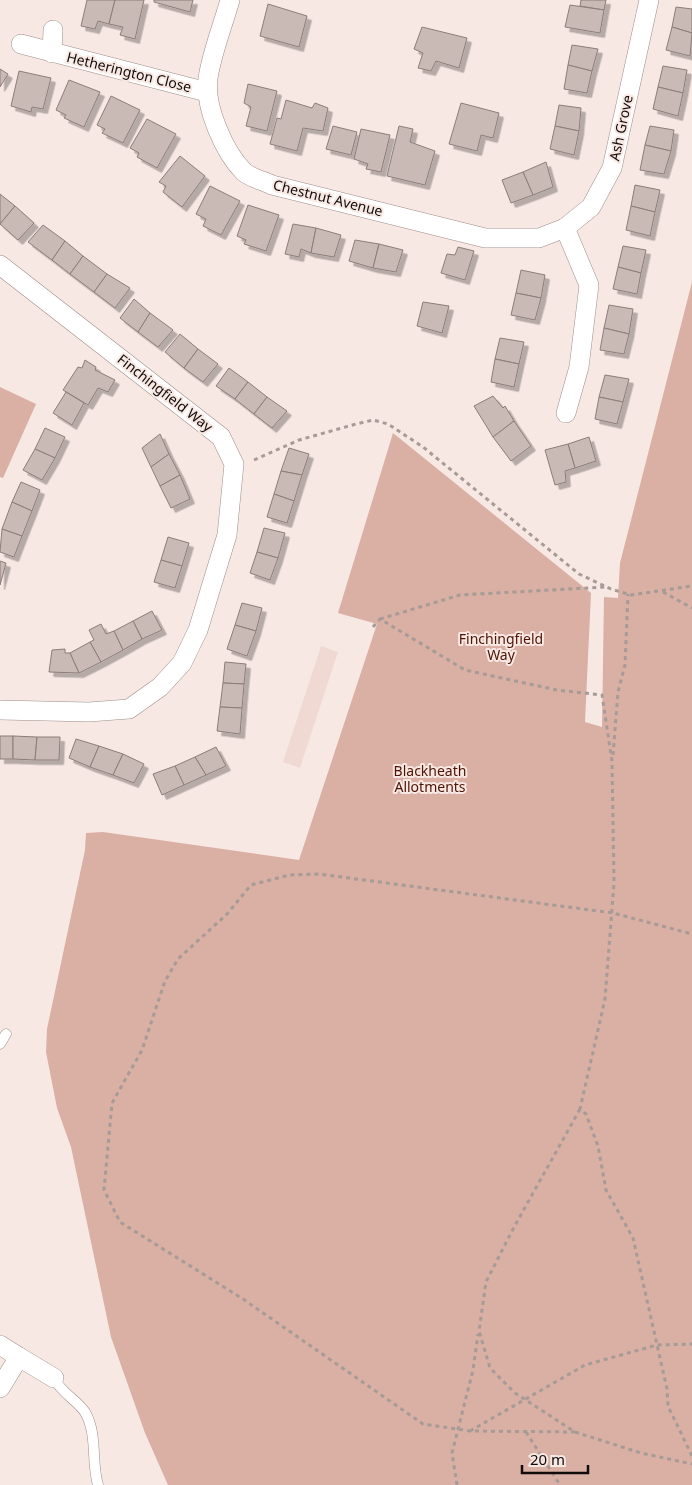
<svg xmlns="http://www.w3.org/2000/svg" width="692" height="1485" font-family="'Noto Sans',sans-serif">
  <defs>
    <filter id="shadow"><feDropShadow dx="4.5" dy="4.5" stdDeviation="0" flood-color="#0004"/></filter>
  </defs>
  <rect width="100%" height="100%" fill="#f8e8e3"/>
  <polygon fill="#f1d9d3" points="321,646 338,652 300,768 283,762"/>
  <g fill="#daafa4">
    <polygon points="692,282 692,1485 168,1485 145,1433 111,1337 71,1147 57,1108 46,1052 47,1029 85,850 86,833 103,832 299,860 377,624 338,613 393,433 591,593 585,722 602,727 604,597 618,598 620,563"/>
    <polygon points="0,387 36,404 3,478 0,477"/>
  </g>
  <g fill="#c9bab5" stroke="#8c7d79" filter="url(#shadow)">
    <polygon points="87,0 115,0 109,24 98,21 95,29 81,26"/>
    <polygon points="115,0 144,0 135,39 120,35 123,27 109,24"/>
    <polygon points="154,0 193,0 190,12 154,2"/>
    <polygon points="581,0 606,0 604,10 580,6"/>
    <polygon points="268,4 307,16 299,47 260,36"/>
    <polygon points="570,5 604,10 600,33 565,27"/>
    <polygon points="676,7 692,9 692,33 672,27"/>
    <polygon points="422,27 467,38 459,68 436,61 431,71 418,68 423,53 414,49"/>
    <polygon points="672,27 692,33 690,56 666,50"/>
    <polygon points="572,45 598,49 592,71 568,65"/>
    <polygon points="568,65 592,71 587,93 564,89"/>
    <polygon points="663,66 687,70 683,93 658,87"/>
    <polygon points="0,69 8,74 0,87"/>
    <polygon points="19,71 51,78 43,109 32,107 31,112 11,106"/>
    <polygon points="69,80 100,92 84,127 64,118 66,115 56,110"/>
    <polygon points="248,84 277,91 267,131 246,126 251,107 244,103"/>
    <polygon points="658,87 683,93 678,116 653,109"/>
    <polygon points="111,96 140,110 123,143 102,133 105,129 97,125"/>
    <polygon points="286,100 312,108 315,103 328,108 323,131 303,128 297,151 270,144 277,118 281,119"/>
    <polygon points="461,103 499,113 493,138 481,135 477,151 449,144"/>
    <polygon points="559,105 581,108 579,131 555,126"/>
    <polygon points="147,119 176,134 157,168 137,157 139,153 130,148"/>
    <polygon points="333,126 357,132 351,155 326,149"/>
    <polygon points="399,126 413,129 410,142 435,151 425,185 387,176"/>
    <polygon points="555,126 579,131 574,155 550,149"/>
    <polygon points="650,126 674,130 671,151 645,145"/>
    <polygon points="361,129 390,135 381,172 366,169 368,164 354,159"/>
    <polygon points="645,145 671,151 664,174 640,170"/>
    <polygon points="180,156 205,176 182,207 163,192 166,186 159,182"/>
    <polygon points="546,162 553,187 533,195 523,172"/>
    <polygon points="523,172 533,195 511,203 502,180"/>
    <polygon points="635,185 660,190 655,212 631,206"/>
    <polygon points="210,186 240,201 221,235 203,226 206,219 196,214"/>
    <polygon points="0,194 15,206 0,224"/>
    <polygon points="248,205 279,215 266,251 244,244 246,240 237,236"/>
    <polygon points="15,206 34,223 18,240 0,224"/>
    <polygon points="631,206 655,212 650,236 626,230"/>
    <polygon points="293,224 316,228 311,253 301,249 299,257 285,254"/>
    <polygon points="43,225 65,241 52,260 28,242"/>
    <polygon points="316,228 341,235 334,257 311,253"/>
    <polygon points="355,240 379,244 373,268 349,261"/>
    <polygon points="65,241 83,256 70,274 52,260"/>
    <polygon points="379,244 403,250 396,272 373,268"/>
    <polygon points="623,246 646,250 641,273 618,267"/>
    <polygon points="458,247 474,251 465,280 441,273 447,254 455,255"/>
    <polygon points="83,256 107,274 94,292 70,274"/>
    <polygon points="618,267 641,273 637,294 613,289"/>
    <polygon points="521,270 545,275 541,298 516,293"/>
    <polygon points="107,274 130,288 115,308 94,292"/>
    <polygon points="516,293 541,298 535,320 511,315"/>
    <polygon points="134,299 150,313 138,332 120,318"/>
    <polygon points="423,302 449,306 442,333 417,326"/>
    <polygon points="609,305 633,309 629,334 604,328"/>
    <polygon points="150,313 173,330 158,347 138,332"/>
    <polygon points="604,328 629,334 624,354 600,350"/>
    <polygon points="180,334 198,349 184,368 165,352"/>
    <polygon points="500,338 524,342 519,364 495,359"/>
    <polygon points="198,349 218,364 203,382 184,368"/>
    <polygon points="495,359 519,364 514,387 491,382"/>
    <polygon points="85,360 96,367 95,370 115,380 108,392 98,388 88,405 63,390 78,367 82,368"/>
    <polygon points="229,368 248,382 235,399 216,386"/>
    <polygon points="605,375 629,379 623,402 599,397"/>
    <polygon points="248,382 267,397 254,414 235,399"/>
    <polygon points="66,392 84,403 72,425 53,413"/>
    <polygon points="493,396 503,408 505,406 514,421 493,437 474,406"/>
    <polygon points="267,397 287,411 272,428 254,414"/>
    <polygon points="599,397 623,402 617,424 595,419"/>
    <polygon points="514,421 531,446 511,461 493,437"/>
    <polygon points="45,428 65,437 55,458 35,449"/>
    <polygon points="160,434 169,454 151,467 142,448"/>
    <polygon points="589,437 596,461 575,468 568,444"/>
    <polygon points="568,444 575,468 565,471 566,482 555,485 545,450"/>
    <polygon points="289,448 309,454 302,475 281,471"/>
    <polygon points="35,449 55,458 42,480 23,470"/>
    <polygon points="169,454 180,475 160,486 151,467"/>
    <polygon points="281,471 302,475 294,501 274,494"/>
    <polygon points="180,475 190,499 171,508 160,486"/>
    <polygon points="21,482 40,490 32,511 12,502"/>
    <polygon points="274,494 294,501 287,523 267,517"/>
    <polygon points="12,502 32,511 22,536 2,529"/>
    <polygon points="264,528 285,533 278,558 257,552"/>
    <polygon points="2,529 22,536 14,557 0,552"/>
    <polygon points="168,537 189,543 182,566 161,560"/>
    <polygon points="257,552 278,558 270,580 250,573"/>
    <polygon points="161,560 182,566 175,588 154,582"/>
    <polygon points="0,561 6,563 0,585"/>
    <polygon points="242,603 262,608 256,631 235,625"/>
    <polygon points="152,611 162,630 142,639 133,621"/>
    <polygon points="133,621 142,639 123,650 114,631"/>
    <polygon points="101,624 106,634 114,631 123,650 101,662 90,642 94,640 89,630"/>
    <polygon points="235,625 256,631 247,656 227,649"/>
    <polygon points="90,642 101,662 79,673 70,653"/>
    <polygon points="65,649 65,653 70,653 79,673 49,672 52,650"/>
    <polygon points="225,662 246,664 244,684 223,683"/>
    <polygon points="223,683 244,684 242,708 220,707"/>
    <polygon points="220,707 242,708 240,734 217,731"/>
    <rect x="0" y="736" width="13" height="23"/>
    <polygon points="13,736 37,737 35,760 13,759"/>
    <polygon points="37,737 60,737 59,760 35,760"/>
    <polygon points="76,739 99,746 90,767 69,758"/>
    <polygon points="99,746 123,754 113,775 90,767"/>
    <polygon points="216,747 226,766 206,775 195,757"/>
    <polygon points="123,754 144,764 134,783 113,775"/>
    <polygon points="195,757 206,775 184,785 175,766"/>
    <polygon points="175,766 184,785 162,795 153,774"/>
  </g>
  <g fill="none" stroke-linecap="round" stroke-linejoin="round">
    <defs>
      <g id="lane">
        <polyline points="0,1044 6,1034"/>
        <path d="M54,1378C61,1393 76,1399 85,1412C98,1435 91,1462 98,1485"/>
      </g>
      <g id="street">
        <path d="M230,0C223,25 212,52 208,78C204,106 224,152 244,172C251,178 264,181 272,185L485,238H539L565,228"/>
        <polyline points="21,44 207,92"/>
        <polyline points="52,53 53,30"/>
        <polyline points="0,265 221,437 234,464 227,535 198,630 182,663 160,687 129,709 89,712 0,710"/>
        <polyline points="566,413 579,367 589,285 565,228 591,207 612,168 649,0"/>
        <polyline points="0,1345 19,1357 0,1388"/>
        <polyline points="19,1357 54,1378"/>
      </g>
    </defs>
    <use href="#lane" stroke="#9d8e8a" stroke-width="11"/>
    <use href="#street" stroke="#9d8e8a" stroke-width="20"/>
    <g stroke="#a79b97" stroke-width="3" stroke-dasharray="4 4" stroke-linecap="butt">
      <polyline points="254,460 299,440 356,424 373,420 388,424 423,447 579,574 611,589 631,595 692,586"/>
      <polyline points="663,592 692,608"/>
      <polyline points="380,619 460,595 605,587"/>
      <polyline points="373,627 380,619 465,670 557,690 602,695 612,761 614,883 605,999 580,1109 586,1114 598,1146 606,1190 633,1238 667,1389 668,1406 692,1456"/>
      <polyline points="613,755 618,692 625,665 628,594"/>
      <polyline points="580,1109 513,1229 486,1282 479,1331 490,1368 515,1393 575,1432 641,1453 692,1464"/>
      <polyline points="470,1431 585,1365 657,1345 692,1344"/>
      <polyline points="526,1432 560,1485"/>
      <polyline points="575,1432 470,1431 423,1424 243,1299 120,1222 104,1190 112,1103 142,1050 165,981 178,959 227,914 251,885 289,875 319,874 613,913 692,934"/>
      <polyline points="457,1485 452,1453 473,1370 478,1334"/>
    </g>
    <use href="#lane" stroke="#fff" stroke-width="10"/>
    <use href="#street" stroke="#fff" stroke-width="19"/>
  </g>
  <g text-anchor="middle" stroke-width="4" stroke-linejoin="round" paint-order="stroke">
    <g font-size="14" fill="#110c0a" stroke="#f8e8e3">
      <text transform="translate(129 72) rotate(14)" y="5">Hetherington Close</text>
      <text transform="translate(621 128) rotate(-78)" y="5">Ash Grove</text>
      <text transform="translate(328 198) rotate(14)" y="5">Chestnut Avenue</text>
      <text transform="translate(165 393) rotate(38)" y="5">Finchingfield Way</text>
    </g>
    <g font-size="14" fill="#4d1305" stroke="#f8e8e3">
      <text x="501" y="644">Finchingfield<tspan x="501" dy="16">Way</tspan></text>
      <text x="430" y="776">Blackheath<tspan x="430" dy="16">Allotments</tspan></text>
    </g>
  </g>
  <path d="M522 1465v8h66v-8" fill="none" stroke="#110c0a" stroke-width="2.5"/>
  <text x="530" y="1465" font-size="15" fill="#110c0a" stroke="#f8e8e3" stroke-width="4" paint-order="stroke">20 m</text>
</svg>
